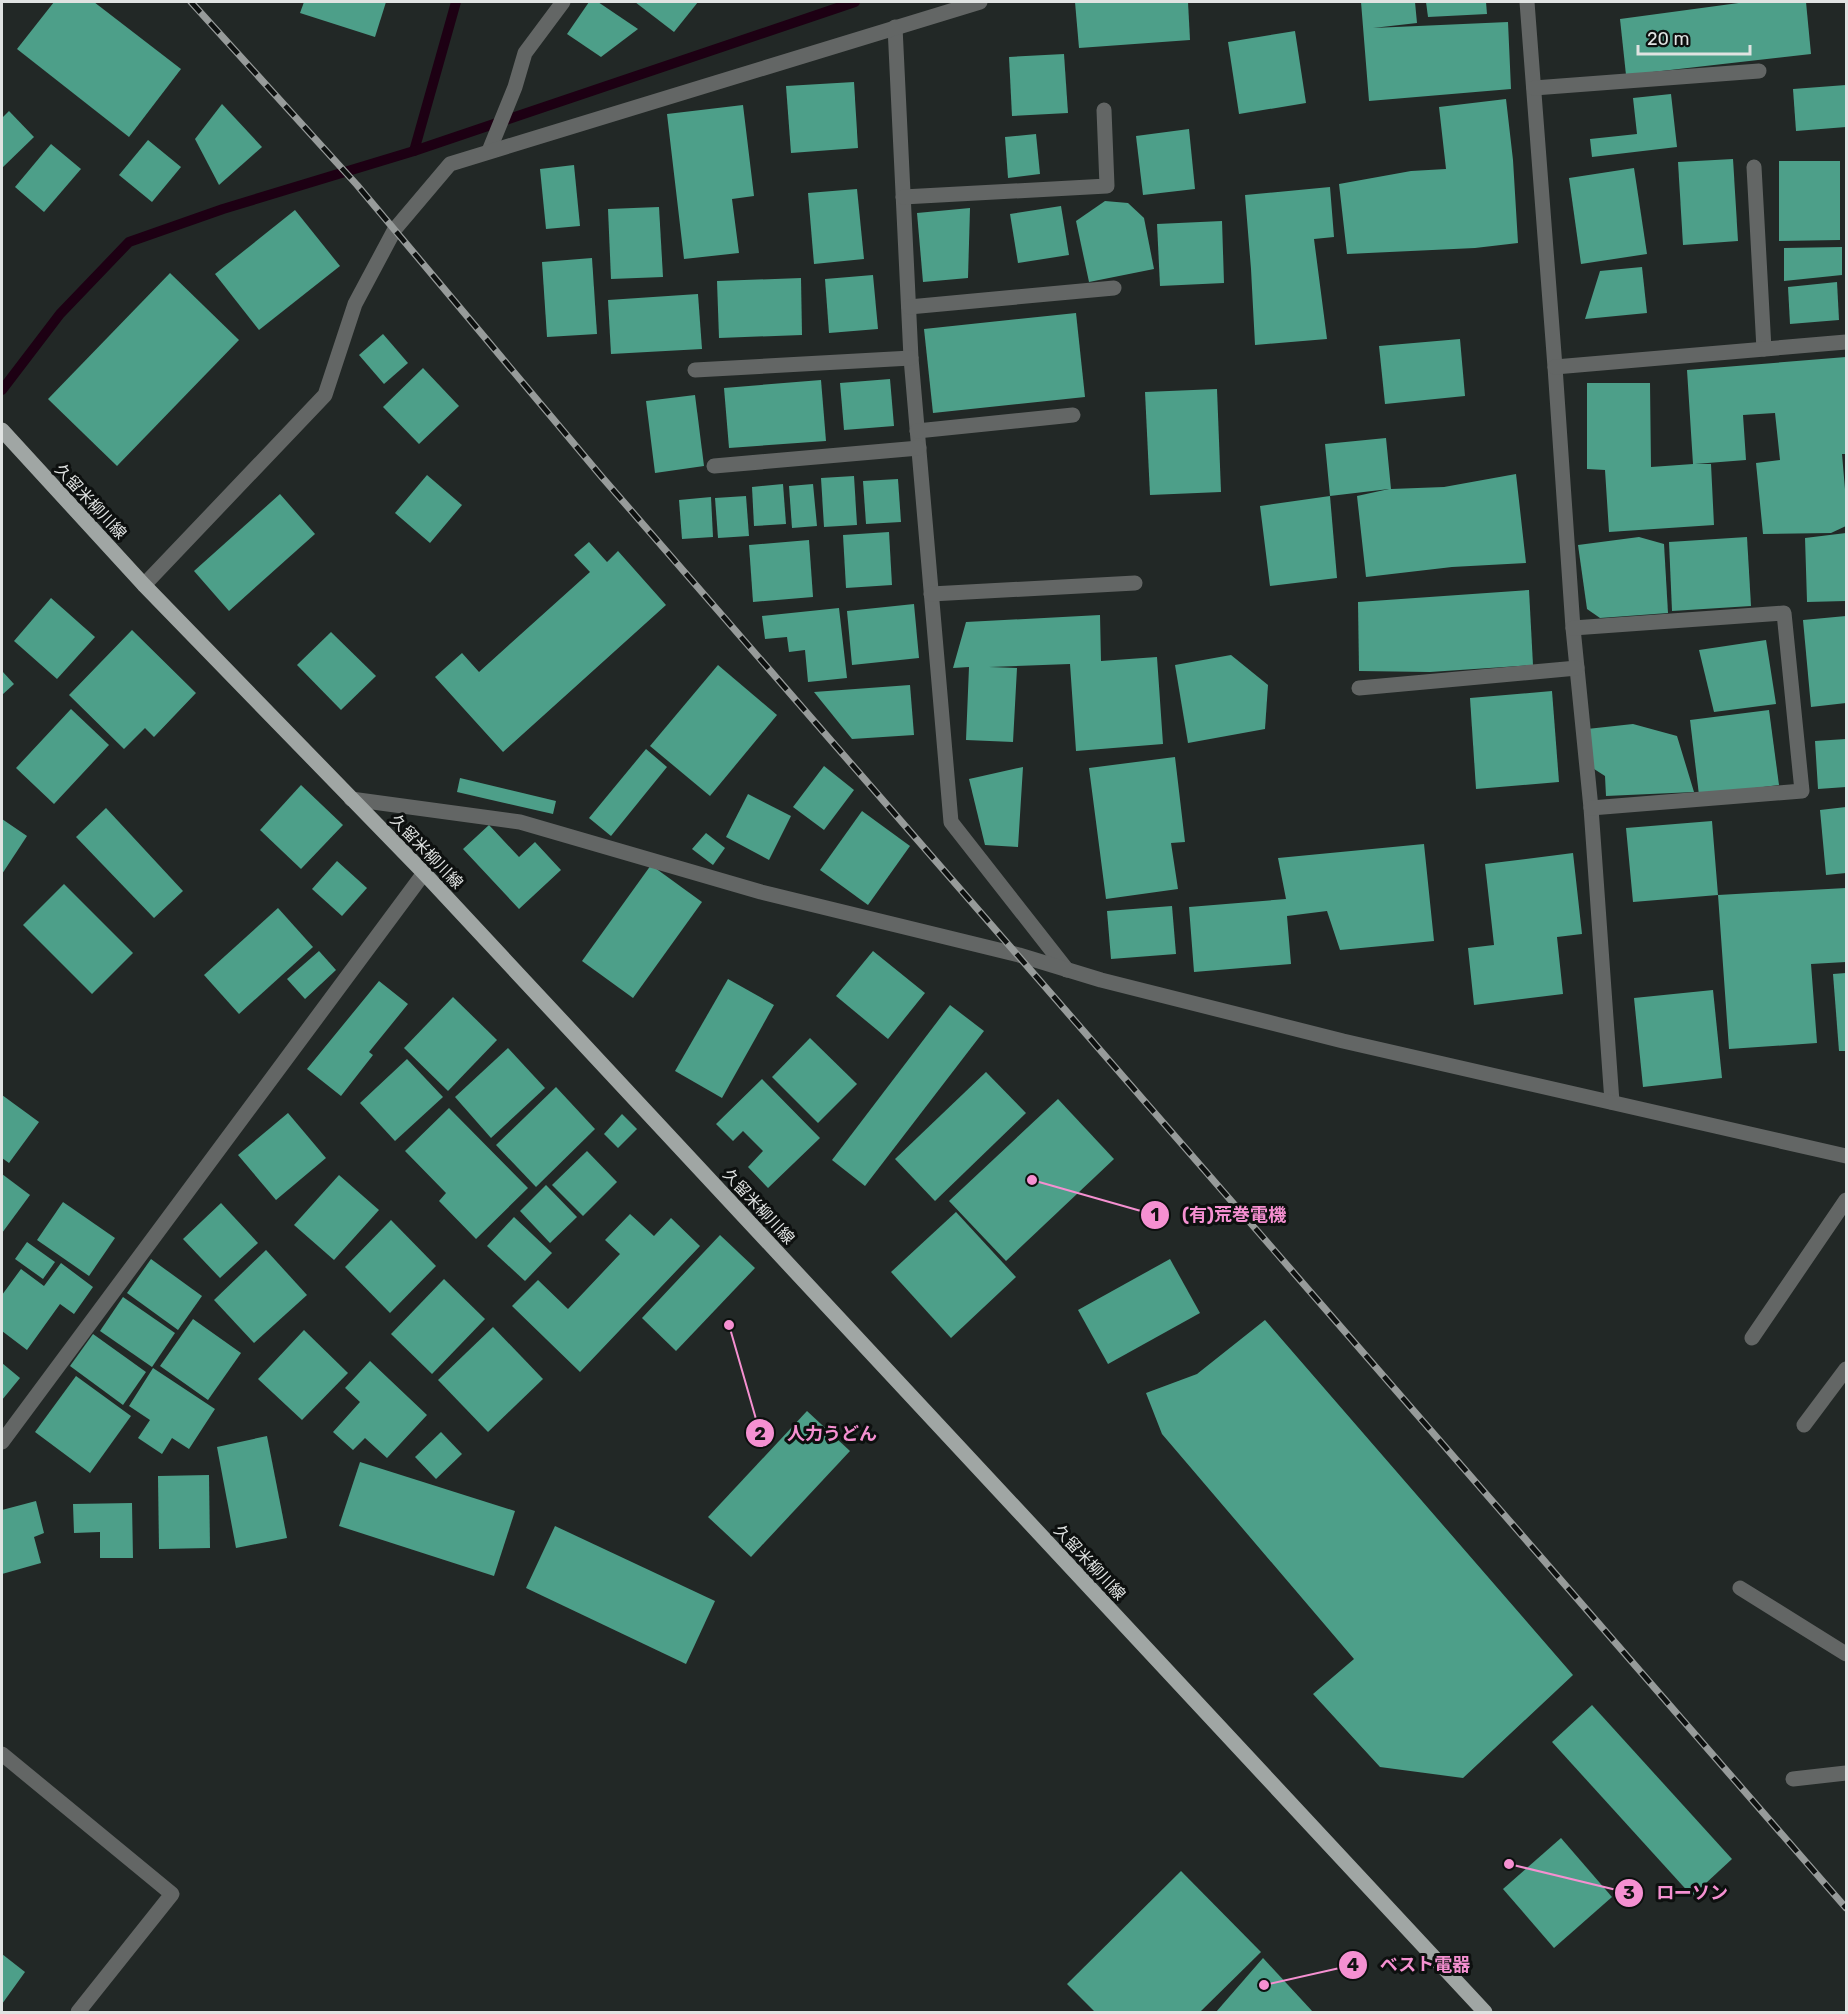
<svg xmlns="http://www.w3.org/2000/svg" width="1848" height="2014" font-family="Rubik,'Noto Sans JP',sans-serif">
  <rect width="100%" height="100%" fill="#222826"/>
  <g fill="none" stroke-linecap="round" stroke-linejoin="round">
    <g stroke="#1d0013" stroke-width="10">
      <polyline points="414,151 456,2"/>
      <polyline points="2,390 60,314 129,242 223,209 414,151 855,2"/>
    </g>
  </g>
  <g fill="#4d9f89">
    <polygon points="54,2 94,2 181,69 129,137 17,49"/>
    <polygon points="304,2 386,2 375,37 300,13"/>
    <polygon points="589,2 598,2 638,29 601,57 567,34"/>
    <polygon points="635,2 698,2 674,32"/>
    <polygon points="1075,2 1188,2 1190,40 1079,48"/>
    <polygon points="1361,2 1415,2 1417,23 1373,28 1508,22 1511,89 1369,101"/>
    <polygon points="1426,2 1486,2 1487,14 1428,17"/>
    <polygon points="1746,2 1806,2 1811,54 1626,75 1620,19"/>
    <polygon points="1295,31 1306,103 1239,114 1228,42"/>
    <polygon points="1064,54 1068,113 1012,116 1009,57"/>
    <polygon points="854,82 858,148 791,153 786,86"/>
    <polygon points="1846,85 1846,127 1796,131 1793,89"/>
    <polygon points="1671,94 1677,147 1592,157 1590,139 1637,134 1633,98"/>
    <polygon points="1506,99 1513,160 1518,243 1475,248 1347,254 1339,184 1411,171 1446,169 1439,107"/>
    <polygon points="222,104 262,147 219,185 195,139"/>
    <polygon points="743,105 754,196 732,199 739,253 684,259 667,114"/>
    <polygon points="9,111 34,137 2,168 2,118"/>
    <polygon points="1189,129 1195,189 1143,195 1136,136"/>
    <polygon points="1036,134 1040,174 1008,178 1005,137"/>
    <polygon points="148,140 181,167 152,202 119,175"/>
    <polygon points="51,144 81,169 44,212 15,187"/>
    <polygon points="1733,159 1738,241 1683,245 1678,162"/>
    <polygon points="1779,161 1840,161 1840,240 1779,241"/>
    <polygon points="574,165 580,226 546,229 540,169"/>
    <polygon points="1634,168 1647,254 1581,264 1569,178"/>
    <polygon points="1330,187 1334,237 1314,239 1327,339 1255,345 1251,269 1245,195"/>
    <polygon points="857,189 864,259 814,264 808,193"/>
    <polygon points="1105,201 1128,203 1144,218 1154,269 1089,282 1076,221"/>
    <polygon points="1061,206 1069,255 1018,263 1010,214"/>
    <polygon points="659,207 663,277 611,279 608,209"/>
    <polygon points="970,208 968,278 923,282 917,213"/>
    <polygon points="295,210 340,266 259,330 215,274"/>
    <polygon points="1222,221 1224,283 1160,286 1157,224"/>
    <polygon points="1842,247 1842,275 1784,281 1784,248"/>
    <polygon points="592,258 597,334 547,337 542,262"/>
    <polygon points="1642,267 1647,313 1585,319 1600,271"/>
    <polygon points="170,273 239,340 117,466 48,399"/>
    <polygon points="873,275 878,329 829,333 825,279"/>
    <polygon points="801,278 802,335 719,338 717,281"/>
    <polygon points="1837,282 1839,320 1790,324 1788,287"/>
    <polygon points="698,294 702,349 611,354 608,300"/>
    <polygon points="1076,313 1085,397 933,413 924,329"/>
    <polygon points="383,334 408,363 384,384 359,355"/>
    <polygon points="1460,339 1465,396 1385,404 1379,346"/>
    <polygon points="1846,357 1846,454 1842,454 1846,501 1846,526 1831,533 1763,534 1756,463 1780,460 1775,413 1743,415 1746,460 1695,464 1711,464 1714,525 1609,532 1605,470 1587,469 1587,383 1650,383 1651,467 1693,464 1687,370"/>
    <polygon points="423,368 459,406 419,444 383,407"/>
    <polygon points="890,379 894,426 844,430 840,383"/>
    <polygon points="821,380 826,441 729,448 724,388"/>
    <polygon points="1217,389 1221,492 1150,495 1145,392"/>
    <polygon points="695,395 704,466 655,473 646,401"/>
    <polygon points="1386,438 1391,489 1444,487 1516,474 1526,563 1452,567 1366,577 1357,496 1389,489 1330,496 1325,444"/>
    <polygon points="427,475 462,505 430,543 395,513"/>
    <polygon points="854,476 857,525 824,527 821,478"/>
    <polygon points="898,479 901,522 866,524 863,481"/>
    <polygon points="783,484 786,524 754,526 752,487"/>
    <polygon points="813,484 817,526 792,528 789,486"/>
    <polygon points="280,494 315,534 229,611 194,571"/>
    <polygon points="746,496 749,536 718,538 715,498"/>
    <polygon points="1330,496 1337,578 1270,586 1260,506"/>
    <polygon points="711,497 713,537 682,539 679,500"/>
    <polygon points="889,532 892,585 846,588 843,535"/>
    <polygon points="1846,533 1846,601 1807,602 1805,538"/>
    <polygon points="1639,537 1664,544 1668,613 1600,618 1587,609 1578,545"/>
    <polygon points="1747,537 1751,606 1672,611 1669,542"/>
    <polygon points="809,540 813,597 753,602 749,545"/>
    <polygon points="589,542 607,562 618,551 666,605 503,752 435,677 462,653 479,672 590,572 574,555"/>
    <polygon points="1529,590 1533,665 1430,672 1359,671 1358,602"/>
    <polygon points="51,598 95,637 57,679 14,641"/>
    <polygon points="914,604 919,658 852,665 847,611"/>
    <polygon points="839,608 847,678 808,682 805,650 789,652 787,637 765,639 762,616"/>
    <polygon points="1100,615 1101,661 1157,657 1163,744 1076,751 1070,664 989,667 1017,668 1013,742 966,740 969,667 953,668 966,622"/>
    <polygon points="1846,616 1846,703 1811,707 1803,620"/>
    <polygon points="132,630 196,693 154,737 145,728 124,749 69,695"/>
    <polygon points="331,632 376,676 341,710 297,665"/>
    <polygon points="1766,640 1776,704 1714,712 1699,650"/>
    <polygon points="1231,655 1268,685 1265,729 1188,743 1175,665"/>
    <polygon points="718,665 777,715 710,796 650,746"/>
    <polygon points="2,671 14,684 2,695"/>
    <polygon points="910,685 914,735 852,739 814,692"/>
    <polygon points="1552,691 1559,782 1476,789 1470,698"/>
    <polygon points="71,709 109,745 54,804 16,768"/>
    <polygon points="1769,710 1779,785 1699,795 1690,720"/>
    <polygon points="1633,724 1677,736 1694,792 1606,796 1605,776 1591,767 1587,729"/>
    <polygon points="1846,739 1846,787 1818,789 1815,741"/>
    <polygon points="646,749 667,767 611,836 589,818"/>
    <polygon points="1175,757 1185,842 1171,843 1178,889 1106,899 1089,768"/>
    <polygon points="824,766 854,790 824,830 793,807"/>
    <polygon points="1023,767 1018,847 985,845 969,779"/>
    <polygon points="460,778 556,801 553,814 457,792"/>
    <polygon points="301,785 343,825 301,869 260,830"/>
    <polygon points="748,794 791,816 769,860 726,837"/>
    <polygon points="1846,807 1846,873 1826,875 1820,810"/>
    <polygon points="106,808 183,891 154,918 76,837"/>
    <polygon points="862,811 910,846 868,905 820,870"/>
    <polygon points="2,819 27,836 2,874"/>
    <polygon points="1712,821 1718,895 1846,888 1846,962 1811,964 1817,1043 1729,1049 1718,895 1633,902 1626,828"/>
    <polygon points="489,825 519,857 535,842 561,870 519,909 463,849"/>
    <polygon points="706,833 725,848 713,865 692,849"/>
    <polygon points="1424,844 1434,941 1340,950 1327,911 1287,916 1291,964 1194,972 1189,907 1286,899 1278,858"/>
    <polygon points="1573,853 1582,934 1557,937 1563,994 1474,1005 1468,948 1494,945 1485,864"/>
    <polygon points="337,861 367,888 342,916 312,889"/>
    <polygon points="651,865 702,902 633,998 582,961"/>
    <polygon points="64,884 133,953 92,994 23,925"/>
    <polygon points="1172,906 1176,954 1111,959 1107,911"/>
    <polygon points="278,908 313,947 239,1014 204,975"/>
    <polygon points="319,951 336,970 305,999 287,979"/>
    <polygon points="873,951 925,993 888,1039 836,996"/>
    <polygon points="1846,973 1846,1051 1839,1051 1833,974"/>
    <polygon points="728,979 774,1005 722,1098 675,1071"/>
    <polygon points="379,981 408,1004 369,1052 373,1055 341,1096 307,1069"/>
    <polygon points="1713,990 1722,1078 1643,1087 1634,998"/>
    <polygon points="453,997 497,1040 448,1091 404,1048"/>
    <polygon points="950,1005 984,1031 865,1186 832,1160"/>
    <polygon points="810,1038 857,1084 818,1123 772,1077"/>
    <polygon points="508,1048 545,1088 491,1138 455,1097"/>
    <polygon points="407,1059 443,1097 395,1141 360,1103"/>
    <polygon points="986,1072 1026,1113 935,1201 895,1159"/>
    <polygon points="762,1079 820,1138 768,1188 748,1167 763,1151 743,1131 733,1141 716,1124"/>
    <polygon points="556,1087 595,1129 536,1187 496,1145"/>
    <polygon points="2,1095 39,1122 9,1163 2,1158"/>
    <polygon points="1058,1099 1114,1159 1006,1261 949,1201"/>
    <polygon points="449,1108 528,1188 476,1239 439,1201 446,1193 405,1151"/>
    <polygon points="288,1113 326,1158 276,1200 238,1155"/>
    <polygon points="622,1114 637,1129 618,1148 604,1134"/>
    <polygon points="587,1151 617,1182 583,1216 552,1185"/>
    <polygon points="2,1174 30,1195 2,1233"/>
    <polygon points="339,1175 379,1210 334,1260 294,1225"/>
    <polygon points="546,1185 577,1217 550,1243 520,1211"/>
    <polygon points="63,1202 115,1238 89,1276 37,1240"/>
    <polygon points="221,1203 258,1243 220,1278 183,1239"/>
    <polygon points="956,1212 1016,1277 951,1338 891,1272"/>
    <polygon points="630,1214 654,1236 671,1218 700,1246 580,1372 512,1306 538,1280 568,1309 620,1254 605,1240"/>
    <polygon points="514,1217 552,1253 525,1281 487,1246"/>
    <polygon points="391,1220 436,1266 390,1313 345,1267"/>
    <polygon points="720,1235 755,1268 676,1351 642,1318"/>
    <polygon points="27,1242 55,1262 43,1279 15,1259"/>
    <polygon points="266,1250 307,1295 254,1343 214,1300"/>
    <polygon points="151,1259 202,1296 178,1330 127,1293"/>
    <polygon points="1170,1259 1200,1313 1108,1364 1078,1310"/>
    <polygon points="61,1263 93,1287 74,1314 60,1304 27,1350 2,1331 2,1295 21,1269 44,1286"/>
    <polygon points="444,1279 485,1319 432,1374 391,1334"/>
    <polygon points="123,1297 175,1333 152,1367 100,1331"/>
    <polygon points="193,1319 241,1353 208,1400 160,1366"/>
    <polygon points="1265,1320 1573,1675 1463,1778 1380,1767 1313,1694 1354,1659 1162,1434 1146,1393 1197,1374"/>
    <polygon points="493,1327 543,1379 488,1432 438,1380"/>
    <polygon points="304,1330 348,1373 302,1420 258,1379"/>
    <polygon points="93,1334 146,1372 123,1405 70,1366"/>
    <polygon points="370,1361 427,1415 387,1458 365,1438 353,1450 333,1432 360,1402 345,1388"/>
    <polygon points="2,1363 20,1378 2,1400"/>
    <polygon points="153,1368 215,1409 189,1449 172,1438 162,1454 138,1438 150,1420 129,1406"/>
    <polygon points="76,1376 131,1416 90,1473 35,1432"/>
    <polygon points="807,1411 850,1451 751,1557 708,1517"/>
    <polygon points="441,1432 462,1454 436,1479 415,1457"/>
    <polygon points="267,1436 287,1538 236,1548 217,1447"/>
    <polygon points="360,1462 515,1511 494,1576 339,1526"/>
    <polygon points="209,1475 210,1548 159,1549 158,1476"/>
    <polygon points="36,1501 44,1533 34,1537 41,1563 2,1574 2,1510"/>
    <polygon points="132,1503 133,1558 100,1558 100,1532 74,1533 73,1504"/>
    <polygon points="555,1526 715,1601 686,1664 526,1588"/>
    <polygon points="1592,1705 1732,1859 1692,1896 1552,1742"/>
    <polygon points="1561,1838 1612,1897 1554,1948 1503,1889"/>
    <polygon points="1181,1871 1261,1952 1200,2012 1095,2012 1067,1984"/>
    <polygon points="2,1954 25,1972 2,2004"/>
    <polygon points="1263,1958 1313,2012 1216,2012"/>
  </g>
  <g fill="none" stroke-linecap="round" stroke-linejoin="round">
    <g stroke="#636665" stroke-width="15">
      <polyline points="1527,2 1555,367 1573,628 1591,808 1612,1102"/>
      <polyline points="895,27 911,358 951,822 1067,970"/>
      <polyline points="1534,88 1759,71"/>
      <polyline points="489,151 515,87 525,53 563,2"/>
      <polyline points="1754,167 1764,349"/>
      <polyline points="903,197 1107,186 1104,110"/>
      <polyline points="909,307 1114,288"/>
      <polyline points="1555,367 1846,342"/>
      <polyline points="695,370 911,358"/>
      <polyline points="917,431 1073,415"/>
      <polyline points="714,466 919,448"/>
      <polyline points="144,585 325,395 355,304 395,229 450,164 980,2"/>
      <polyline points="931,594 1135,583"/>
      <polyline points="1573,628 1784,613 1802,791 1591,808"/>
      <polyline points="1359,688 1577,668"/>
      <polyline points="351,799 520,822 761,892 1019,955 1101,980 1343,1041 1846,1156"/>
      <polyline points="1752,1338 1846,1200"/>
      <polyline points="1804,1425 1846,1369"/>
      <polyline points="2,1442 424,873"/>
      <polyline points="1740,1588 1846,1654"/>
      <polyline points="2,1754 172,1894 78,2012"/>
      <polyline points="1793,1779 1846,1773"/>
    </g>
    <polyline stroke="#a0a6a4" stroke-width="15" points="2,430 144,585 424,873 1485,2012"/>
    <defs>
      <polyline id="rail" points="191,2 357,185 601,476 1846,1908"/>
    </defs>
    <use href="#rail" stroke="#979b9a" stroke-width="7"/>
    <use href="#rail" stroke="#0d100f" stroke-width="4.5" stroke-dasharray="14" stroke-linecap="butt"/>
  </g>
  <g text-anchor="middle" stroke-width="6" stroke-linejoin="round" paint-order="stroke">
    <g font-size="16" fill="#e0e3e2" stroke="#0d100f">
      <text transform="translate(91 501) rotate(47)" y="6">久留米柳川線</text>
      <text transform="translate(427 851) rotate(46)" y="6">久留米柳川線</text>
      <text transform="translate(759 1206) rotate(47)" y="6">久留米柳川線</text>
      <text transform="translate(1090 1562) rotate(47)" y="6">久留米柳川線</text>
    </g>
  </g>
  <path fill="none" stroke="#f590d1" stroke-width="2" d="M1032 1180L1155 1215M729 1325L760 1433M1509 1864L1629 1893M1264 1985L1353 1965"/>
  <g fill="#f590d1" stroke="#0d100f" stroke-width="2">
    <circle cx="1032" cy="1180" r="6"/>
    <circle cx="729" cy="1325" r="6"/>
    <circle cx="1509" cy="1864" r="6"/>
    <circle cx="1264" cy="1985" r="6"/>
    <circle cx="1155" cy="1215" r="15"/>
    <circle cx="760" cy="1433" r="15"/>
    <circle cx="1629" cy="1893" r="15"/>
    <circle cx="1353" cy="1965" r="15"/>
  </g>
  <g font-size="18" text-anchor="middle" font-weight="bold" fill="#111">
    <text x="1155" y="1221">1</text>
    <text x="760" y="1440">2</text>
    <text x="1629" y="1899">3</text>
    <text x="1353" y="1971">4</text>
  </g>
  <g font-size="18" text-anchor="middle" font-weight="bold" fill="#f590d1" stroke="#0d100f" stroke-width="6" stroke-linejoin="round" paint-order="stroke">
    <text x="1234" y="1221">(有)荒巻電機</text>
    <text x="832" y="1440">人力うどん</text>
    <text x="1692" y="1899">ローソン</text>
    <text x="1425" y="1971">ベスト電器</text>
  </g>
  <rect width="1848" height="2014" fill="none" stroke="#e0e3e2" stroke-width="6"/>
  <path d="M1638 45v9h112v-9" fill="none" stroke="#e0e3e2" stroke-width="3"/>
  <text x="1647" y="45" font-size="18" fill="#e0e3e2" stroke="#0d100f" stroke-width="4.5" paint-order="stroke">20 m</text>
</svg>
